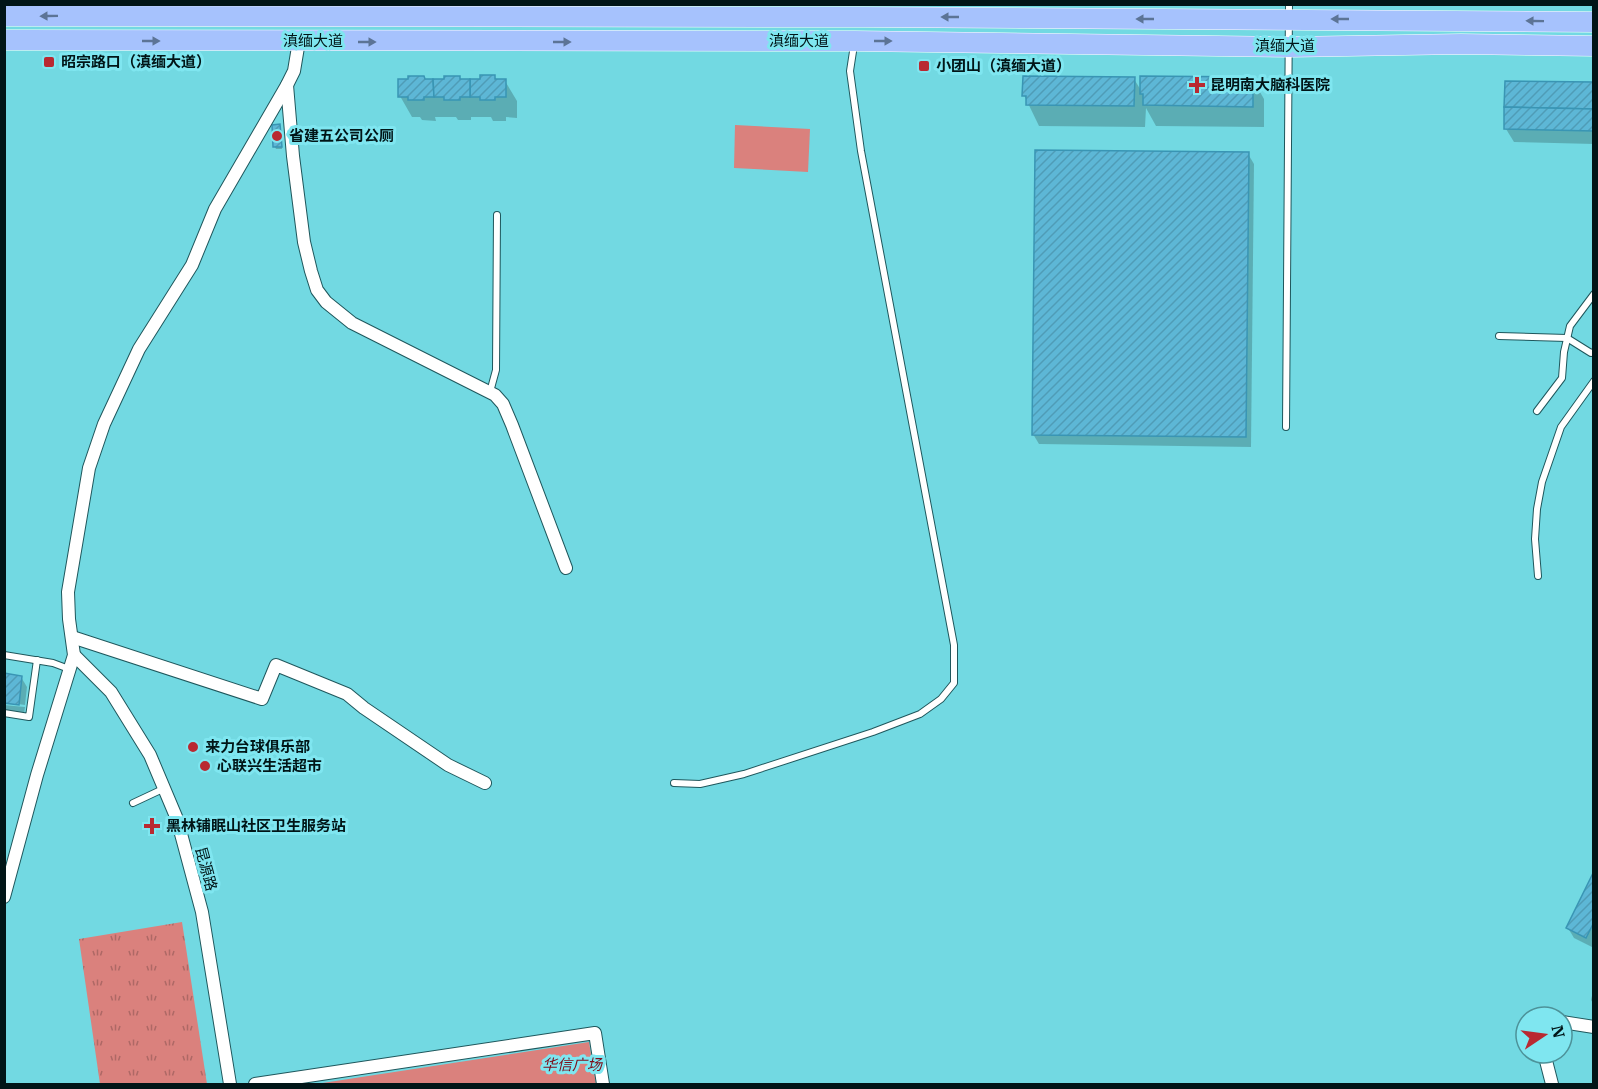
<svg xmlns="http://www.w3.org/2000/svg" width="1598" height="1089" font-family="'IBM Plex Serif','Noto Sans SC',serif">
  <defs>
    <pattern id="grass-tufts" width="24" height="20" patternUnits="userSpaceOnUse" patternTransform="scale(1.5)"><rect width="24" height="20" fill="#da817d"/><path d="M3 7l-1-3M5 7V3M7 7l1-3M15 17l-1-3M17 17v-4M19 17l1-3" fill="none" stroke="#ae6865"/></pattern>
    <pattern id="building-hatch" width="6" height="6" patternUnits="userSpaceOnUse" patternTransform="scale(1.5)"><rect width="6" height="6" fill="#5db7d6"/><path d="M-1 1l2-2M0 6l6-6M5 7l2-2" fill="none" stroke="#4f9cb7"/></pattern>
  </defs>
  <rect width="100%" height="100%" fill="#72d9e2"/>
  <polygon fill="url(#grass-tufts)" points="182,922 207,1084 100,1084 79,939"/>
  <g fill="#da817d">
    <polygon points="735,125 810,129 808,172 734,168"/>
    <polygon points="589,1042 596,1084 316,1084"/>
  </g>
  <g fill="#0003">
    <polygon points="495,77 497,81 505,81 517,101 517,118 506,117 506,121 493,121 491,117 471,117 471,120 458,120 456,117 435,117 436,121 422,120 420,117 412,117 400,96 425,80 481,81"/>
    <polygon points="1252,78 1264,99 1264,127 1156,126 1146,108 1145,127 1039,126 1024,95 1134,79 1142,92"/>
    <polygon points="1594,84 1594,144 1514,142 1506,129"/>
    <polygon points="280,126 282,149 276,149 275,147"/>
    <polygon points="1248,154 1254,164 1251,447 1039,444 1033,434"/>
    <polygon points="21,677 27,687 25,705 4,702"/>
    <polygon points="4,705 25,707 24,715 4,712"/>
    <polygon points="1594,875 1594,943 1592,947 1574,938 1568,928"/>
    <polygon points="1594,987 1594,1005 1591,1000"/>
  </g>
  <g fill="url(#building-hatch)" stroke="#3995b4" stroke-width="1.5">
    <polygon points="480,75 495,75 495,79 506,79 506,97 495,97 495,100 480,100 480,97 470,97 470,79 480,79"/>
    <polygon points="408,76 424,76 425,79 433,79 434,97 424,97 424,100 408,100 408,97 398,97 398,79 408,79"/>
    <polygon points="444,76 460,76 460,79 470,79 470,97 460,97 460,100 444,100 444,97 434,97 433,79 444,79"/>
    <polygon points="1023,76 1135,77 1134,106 1026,105 1026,96 1022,96"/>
    <polygon points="1140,76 1253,77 1253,107 1143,105 1143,94 1140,94"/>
    <polygon points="1505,81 1594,82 1594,109 1504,107"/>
    <polygon points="1504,107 1594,109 1594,131 1504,129"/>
    <polygon points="280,124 282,147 273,147 272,125"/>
    <polygon points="1035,150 1249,152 1246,437 1032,435"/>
    <polygon points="4,673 22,676 19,705 4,703"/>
    <polygon points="1594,871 1594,922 1586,938 1566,928"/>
  </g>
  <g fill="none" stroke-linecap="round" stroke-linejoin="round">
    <defs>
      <g id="service">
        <polyline points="1499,336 1567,338 1591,353 1594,352"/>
        <polyline points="490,392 496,370 497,215"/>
        <polyline points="1537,411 1562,378 1564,352 1570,326 1594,294"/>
        <polyline points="1286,427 1289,4"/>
        <polyline points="1538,576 1535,539 1537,509 1542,482 1561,427 1594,381"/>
        <polyline points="4,655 53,663 69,669"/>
        <polyline points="4,713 29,717 37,660"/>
        <polyline points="674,783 700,784 744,774 873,732 920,714 941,699 954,683 954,645 861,151 850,71 854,45"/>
        <polyline points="133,803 165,788"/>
      </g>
      <g id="minor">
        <polyline points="287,85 293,156 304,242 311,271 317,290 326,302 352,323 495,395 503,404 512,425 566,568"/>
        <polyline points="72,637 262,699 276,665 347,694 364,708 448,765 485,783"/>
        <polyline points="74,655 111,692 150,755 177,819 202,912 230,1084"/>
        <polyline points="4,897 37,775 74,655 69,619 68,592 89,468 104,424 139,349 192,265 215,209 287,85 294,71 299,41"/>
        <polyline points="1562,1022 1594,1027"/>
        <polyline points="1544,1053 1552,1084"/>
        <polyline points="255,1084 595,1033 603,1084"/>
      </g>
      <g id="primary">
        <polyline points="4,16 864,17 1594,22"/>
        <polyline points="4,40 855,41 1290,47 1461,44 1594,46"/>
      </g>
    </defs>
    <use href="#service" stroke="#1f575c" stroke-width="8"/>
    <use href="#minor" stroke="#1f575c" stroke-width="14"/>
    <use href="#primary" stroke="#fff" stroke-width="21"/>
    <use href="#service" stroke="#fff" stroke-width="6"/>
    <use href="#minor" stroke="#fff" stroke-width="12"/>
    <use href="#primary" stroke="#a6c2fd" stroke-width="20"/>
  </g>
  <defs><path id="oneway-solid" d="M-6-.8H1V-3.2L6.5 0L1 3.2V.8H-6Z" transform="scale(1.5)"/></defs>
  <g fill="#5c7496">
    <use href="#oneway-solid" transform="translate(49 16) rotate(179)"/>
    <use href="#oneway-solid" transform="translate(950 17) rotate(-180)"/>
    <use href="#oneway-solid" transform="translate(1145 19) rotate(-180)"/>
    <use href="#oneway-solid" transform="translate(1340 19) rotate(180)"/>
    <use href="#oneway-solid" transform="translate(1535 21) rotate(-179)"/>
    <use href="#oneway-solid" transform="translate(151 41)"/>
    <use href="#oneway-solid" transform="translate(883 41)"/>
    <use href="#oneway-solid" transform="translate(367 42)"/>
    <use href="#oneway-solid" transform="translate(562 42)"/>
  </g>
  <g fill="#b92931" stroke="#7fe6f0" stroke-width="2">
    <rect x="43" y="56" width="12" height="12" rx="3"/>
    <rect x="918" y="60" width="12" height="12" rx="3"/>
    <path d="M1194 76h6v6h6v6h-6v6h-6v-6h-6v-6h6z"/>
    <circle cx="277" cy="136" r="6"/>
    <circle cx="193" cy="747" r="6"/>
    <circle cx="205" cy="766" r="6"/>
    <path d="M149 817h6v6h6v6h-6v6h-6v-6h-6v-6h6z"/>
  </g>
  <g text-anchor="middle" stroke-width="6" stroke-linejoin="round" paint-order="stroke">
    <g font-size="15" fill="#011517" stroke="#7fe6f0">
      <text x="313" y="46">滇缅大道</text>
      <text x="799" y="46">滇缅大道</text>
      <text x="1285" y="51">滇缅大道</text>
      <text transform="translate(206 869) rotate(75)" y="5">昆源路</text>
    </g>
    <g font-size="15" font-weight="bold" fill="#011517" stroke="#7fe6f0" text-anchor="start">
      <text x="61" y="67">昭宗路口（滇缅大道）</text>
      <text x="936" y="71">小团山（滇缅大道）</text>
      <text x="1210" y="90">昆明南大脑科医院</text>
      <text x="289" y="141">省建五公司公厕</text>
      <text x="205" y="752">来力台球俱乐部</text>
      <text x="217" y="771">心联兴生活超市</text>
      <text x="166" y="831">黑林铺眠山社区卫生服务站</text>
    </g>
    <g font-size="15" font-style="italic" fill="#7e0c18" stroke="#7fe6f0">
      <text x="572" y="1070">华信广场</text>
    </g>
  </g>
  <rect width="1598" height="1089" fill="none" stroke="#011517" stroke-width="12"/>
  <g transform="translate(1544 1035) rotate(77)"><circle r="28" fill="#7fe6f0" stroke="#4d9299" stroke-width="1.5"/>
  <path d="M0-4.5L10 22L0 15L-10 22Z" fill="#b92931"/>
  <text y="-9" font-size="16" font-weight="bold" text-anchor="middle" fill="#011517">N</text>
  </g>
</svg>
